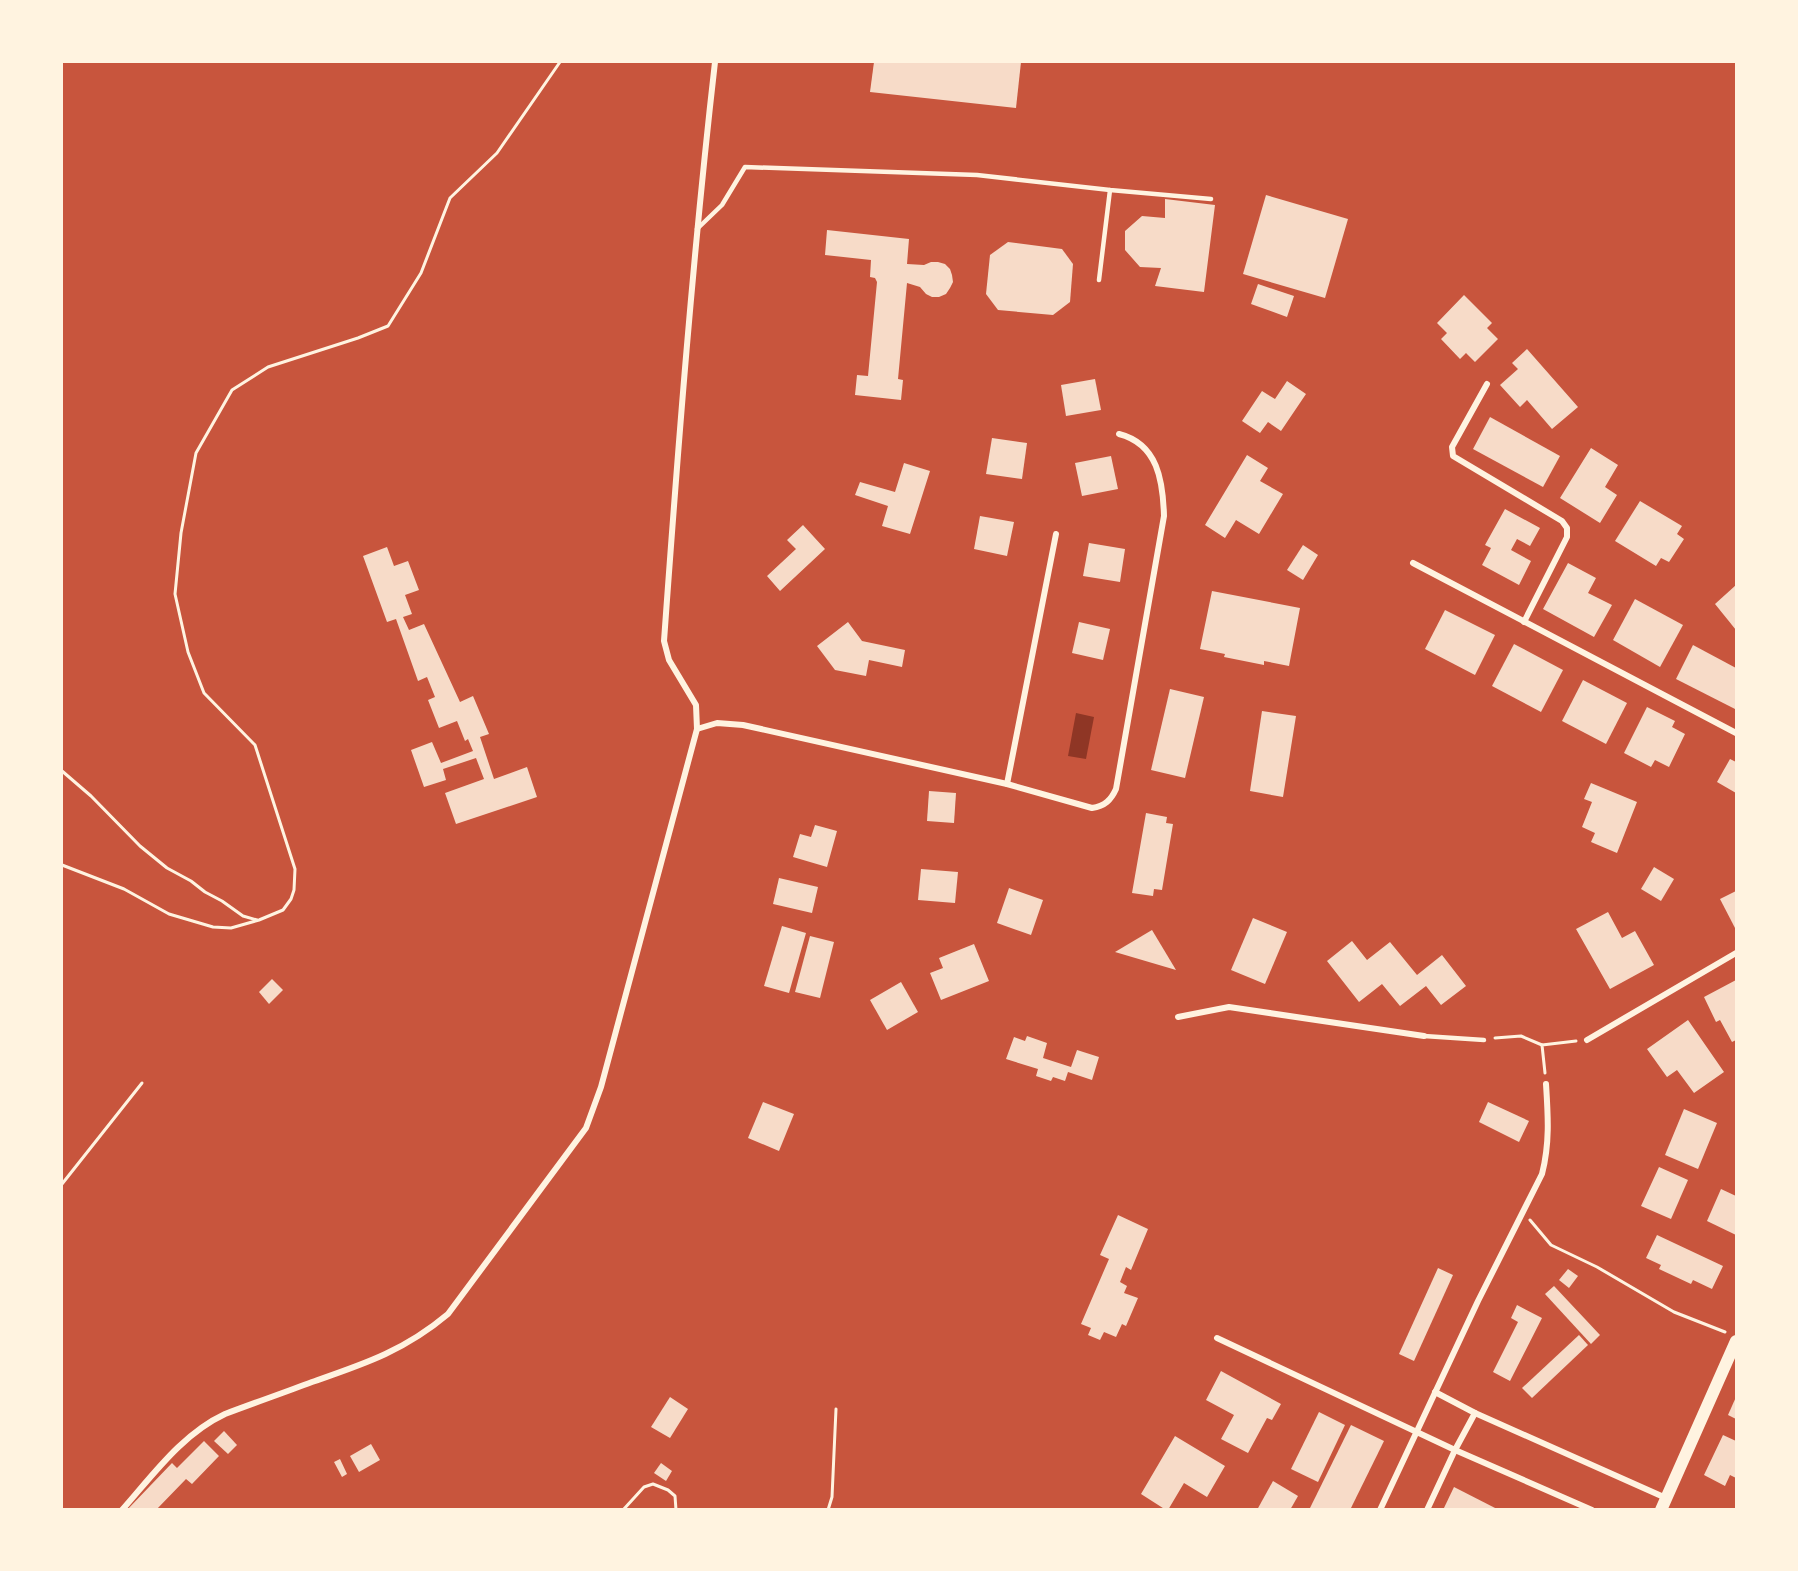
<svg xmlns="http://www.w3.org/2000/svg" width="1798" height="1571" font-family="'IBM Plex Serif',serif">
  <rect width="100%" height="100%" fill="#c8553d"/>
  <polygon fill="#8f3625" points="1076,713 1094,717 1086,759 1068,756"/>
  <g fill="#f7dbc8">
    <polygon points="874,62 1021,62 1016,108 870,92"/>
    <polygon points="1266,195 1348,219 1325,298 1243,274"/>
    <polygon points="1165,199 1215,205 1204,292 1155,286 1161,268 1140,267 1125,250 1125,231 1142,216 1165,218"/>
    <polygon points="827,230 909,239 907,264 924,265 931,262 938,262 945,264 950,269 952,275 953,282 950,288 946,294 939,297 932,297 926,294 920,287 907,283 898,379 903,380 901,400 855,395 857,375 868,376 877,282 875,278 870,277 871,260 825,255"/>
    <polygon points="1008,242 1062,249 1073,264 1070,302 1053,315 998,310 986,294 990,255"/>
    <polygon points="1258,284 1294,296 1287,317 1251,304"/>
    <polygon points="1464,295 1492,323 1487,328 1498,339 1475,362 1466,353 1460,359 1441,339 1447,333 1437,323"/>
    <polygon points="1527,349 1578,407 1552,429 1527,400 1520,407 1500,385 1518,369 1512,363"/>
    <polygon points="1095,379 1101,410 1066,416 1061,385"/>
    <polygon points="1287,381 1306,394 1281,431 1268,422 1260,433 1242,421 1262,391 1275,399"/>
    <polygon points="1490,417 1560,456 1543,487 1473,449"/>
    <polygon points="992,438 1027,443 1022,479 986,474"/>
    <polygon points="1591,448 1618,465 1605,487 1617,495 1600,523 1560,498"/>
    <polygon points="1247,455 1268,468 1260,481 1283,494 1259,534 1236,520 1225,538 1205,525"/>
    <polygon points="1111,456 1118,489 1082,496 1075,463"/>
    <polygon points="904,463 930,471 910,534 882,526 888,506 855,495 860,482 895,492"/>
    <polygon points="1640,501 1682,526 1677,534 1684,539 1669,562 1661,558 1656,566 1615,541"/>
    <polygon points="1505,509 1540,528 1530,546 1517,539 1511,550 1531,561 1519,585 1482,565 1491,548 1485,545"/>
    <polygon points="980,516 1014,522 1007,556 974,549"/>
    <polygon points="803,525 825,549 780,591 767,576 796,549 787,540"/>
    <polygon points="1089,543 1125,549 1120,582 1083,576"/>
    <polygon points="1303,545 1318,555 1303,580 1287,570"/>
    <polygon points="387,547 394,566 408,561 419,590 405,595 412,614 403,617 409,630 424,624 460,702 473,696 489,734 480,737 494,779 527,767 537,797 456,824 445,793 484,779 476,758 443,769 446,780 424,787 411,750 432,742 441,763 473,751 468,739 465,741 457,721 439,728 428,700 435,697 427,677 418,681 396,619 387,622 363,556"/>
    <polygon points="1568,563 1596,578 1588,593 1612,605 1594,637 1543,609"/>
    <polygon points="1736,585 1736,630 1715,604"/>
    <polygon points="1212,591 1300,608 1289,666 1264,661 1264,665 1224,657 1225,654 1200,649"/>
    <polygon points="1635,599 1683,625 1660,667 1613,640"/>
    <polygon points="1445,610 1495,635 1475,675 1425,649"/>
    <polygon points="848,622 862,641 905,650 902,667 869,660 866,676 835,670 817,646"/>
    <polygon points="1079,622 1110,629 1103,660 1072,653"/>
    <polygon points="1514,644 1563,670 1541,712 1492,686"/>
    <polygon points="1693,645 1736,668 1736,706 1735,709 1676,679"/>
    <polygon points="1583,680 1627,703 1606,744 1562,721"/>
    <polygon points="1170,689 1204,697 1185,778 1151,770"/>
    <polygon points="1647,707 1675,721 1672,727 1685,734 1669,767 1655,760 1651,767 1624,753"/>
    <polygon points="1262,711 1296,716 1283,797 1250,791"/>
    <polygon points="1730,759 1736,762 1736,793 1717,782"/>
    <polygon points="1591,783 1637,802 1617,853 1591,842 1595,833 1582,827 1592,802 1584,799"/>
    <polygon points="929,791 956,793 954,823 927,821"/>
    <polygon points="1146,813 1167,817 1166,823 1173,824 1162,890 1154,889 1153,896 1132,893"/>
    <polygon points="815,825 837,831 827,867 793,857 800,834 811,837"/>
    <polygon points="1654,867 1674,879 1661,901 1641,889"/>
    <polygon points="921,869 958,872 955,903 918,900"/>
    <polygon points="779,878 818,887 812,913 773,904"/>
    <polygon points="1009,888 1043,900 1031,935 997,923"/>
    <polygon points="1736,891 1736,927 1735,928 1720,899"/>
    <polygon points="1608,912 1622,938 1635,931 1654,965 1610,989 1576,929"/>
    <polygon points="1253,918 1287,932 1265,984 1231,970"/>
    <polygon points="782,926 806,933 789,993 764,986"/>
    <polygon points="1152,930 1176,970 1115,952"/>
    <polygon points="810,936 834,942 820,998 795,992"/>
    <polygon points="1352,941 1367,960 1390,942 1417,975 1442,955 1466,986 1441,1005 1426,986 1400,1006 1382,984 1359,1002 1327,961"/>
    <polygon points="974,944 989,981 941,1000 930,973 943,968 939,958"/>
    <polygon points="272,979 283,990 269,1004 259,992"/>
    <polygon points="1736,980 1736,1040 1732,1042 1720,1020 1716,1022 1704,997"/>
    <polygon points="901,982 918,1012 887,1030 870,1000"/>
    <polygon points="1688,1020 1724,1072 1694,1093 1677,1070 1667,1077 1647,1049"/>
    <polygon points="1027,1036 1047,1043 1043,1058 1071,1067 1077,1050 1099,1057 1092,1080 1068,1072 1065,1081 1053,1077 1051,1081 1036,1076 1038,1069 1006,1059 1014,1037 1025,1041"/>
    <polygon points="763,1102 794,1114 779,1151 748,1138"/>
    <polygon points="1488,1102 1529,1121 1519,1142 1479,1122"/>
    <polygon points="1684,1109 1717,1123 1698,1169 1665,1155"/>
    <polygon points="1659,1167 1688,1180 1671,1219 1641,1206"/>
    <polygon points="1721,1189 1736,1196 1736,1235 1707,1221"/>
    <polygon points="1118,1215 1148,1229 1131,1270 1126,1267 1120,1282 1127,1286 1124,1293 1138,1298 1126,1326 1122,1324 1116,1337 1104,1332 1100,1340 1088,1335 1091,1328 1081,1324 1109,1259 1100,1255"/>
    <polygon points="1657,1235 1723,1266 1712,1289 1693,1280 1691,1284 1659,1269 1661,1265 1646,1258"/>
    <polygon points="1438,1268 1453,1275 1414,1361 1399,1354"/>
    <polygon points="1568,1269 1578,1276 1569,1288 1559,1280"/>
    <polygon points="1554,1286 1600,1335 1591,1344 1545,1294"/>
    <polygon points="1517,1305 1542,1318 1510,1381 1493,1372 1518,1322 1511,1318"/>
    <polygon points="1579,1335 1588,1345 1532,1398 1522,1388"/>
    <polygon points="1221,1371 1281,1404 1272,1420 1267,1418 1248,1453 1221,1439 1234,1415 1206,1400"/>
    <polygon points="670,1397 688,1409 670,1438 651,1427"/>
    <polygon points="1736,1397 1736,1419 1728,1415"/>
    <polygon points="1319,1412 1345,1425 1318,1482 1291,1469"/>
    <polygon points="1351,1425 1384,1441 1350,1510 1309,1510"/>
    <polygon points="224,1431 237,1445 228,1454 214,1441"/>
    <polygon points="1723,1435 1736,1441 1736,1478 1730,1475 1725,1486 1704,1475"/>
    <polygon points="1175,1436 1225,1466 1207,1497 1184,1483 1168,1510 1166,1510 1141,1494"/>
    <polygon points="204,1441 219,1456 192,1484 186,1479 156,1510 127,1510 172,1463 177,1468"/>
    <polygon points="371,1444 380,1460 359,1472 350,1456"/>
    <polygon points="340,1459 347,1474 342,1477 334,1462"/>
    <polygon points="661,1463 672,1471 666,1481 654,1473"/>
    <polygon points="1273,1481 1298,1496 1290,1510 1257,1510"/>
    <polygon points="1454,1487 1499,1510 1443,1510"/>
  </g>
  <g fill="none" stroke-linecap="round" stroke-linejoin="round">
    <g stroke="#fff3e0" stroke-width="3">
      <polyline points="62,771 91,796 140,846 167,868 191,881 205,892 222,901 243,916 257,920"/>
      <polyline points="62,865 124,889 169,914 213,927 231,928 259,920 283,910 291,899 294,890 295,869 255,745 204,693 188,652 175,594 181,533 196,453 232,390 268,367 358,338 388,326 421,273 450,198 497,153 560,62"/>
      <polyline points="1495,1038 1521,1036 1542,1045"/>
      <polyline points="1545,1073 1542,1045 1576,1041"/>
      <polyline points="62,1184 142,1083"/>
      <polyline points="1530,1220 1551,1245 1597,1267 1674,1312 1725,1332"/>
      <polyline points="623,1510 644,1487 653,1484 668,1490 675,1496 676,1510"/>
      <polyline points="828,1510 832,1497 836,1409"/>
    </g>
    <g stroke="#fff3e0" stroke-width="4.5">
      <polyline points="697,229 722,205 745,167 977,175 1110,190 1211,199"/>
      <polyline points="1099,280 1110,190"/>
      <polyline points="1424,1036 1484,1040"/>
    </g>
    <g stroke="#fff3e0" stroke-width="6">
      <polyline points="1487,384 1452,447 1453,456 1562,521 1567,528 1567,537 1524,622"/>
      <polyline points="1413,563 1736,733"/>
      <path d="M697,729L717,723L743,725L1007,784L1092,808C1105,806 1111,800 1116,789L1164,516C1163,481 1158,444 1119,434"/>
      <polyline points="1007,784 1056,534"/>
      <polyline points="1178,1017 1229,1007 1424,1036"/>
      <polyline points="1587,1040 1736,953"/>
      <polyline points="1217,1338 1455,1450 1592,1510"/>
      <polyline points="1435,1392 1475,1413 1666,1498"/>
      <path d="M122,1510C153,1475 182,1434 225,1414C254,1403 283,1393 312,1382C364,1364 404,1351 448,1314L586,1128L601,1087L697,729L696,705L669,660L664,641C678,447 693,254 715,62"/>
      <path d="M1380,1510L1478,1301L1542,1174C1550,1143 1548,1115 1546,1084"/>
      <polyline points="1427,1510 1455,1450 1475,1413"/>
    </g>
    <polyline stroke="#fff3e0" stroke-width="12" points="1661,1510 1736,1341"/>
  </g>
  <rect width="1798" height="1571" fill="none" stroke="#fff3e0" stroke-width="126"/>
</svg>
